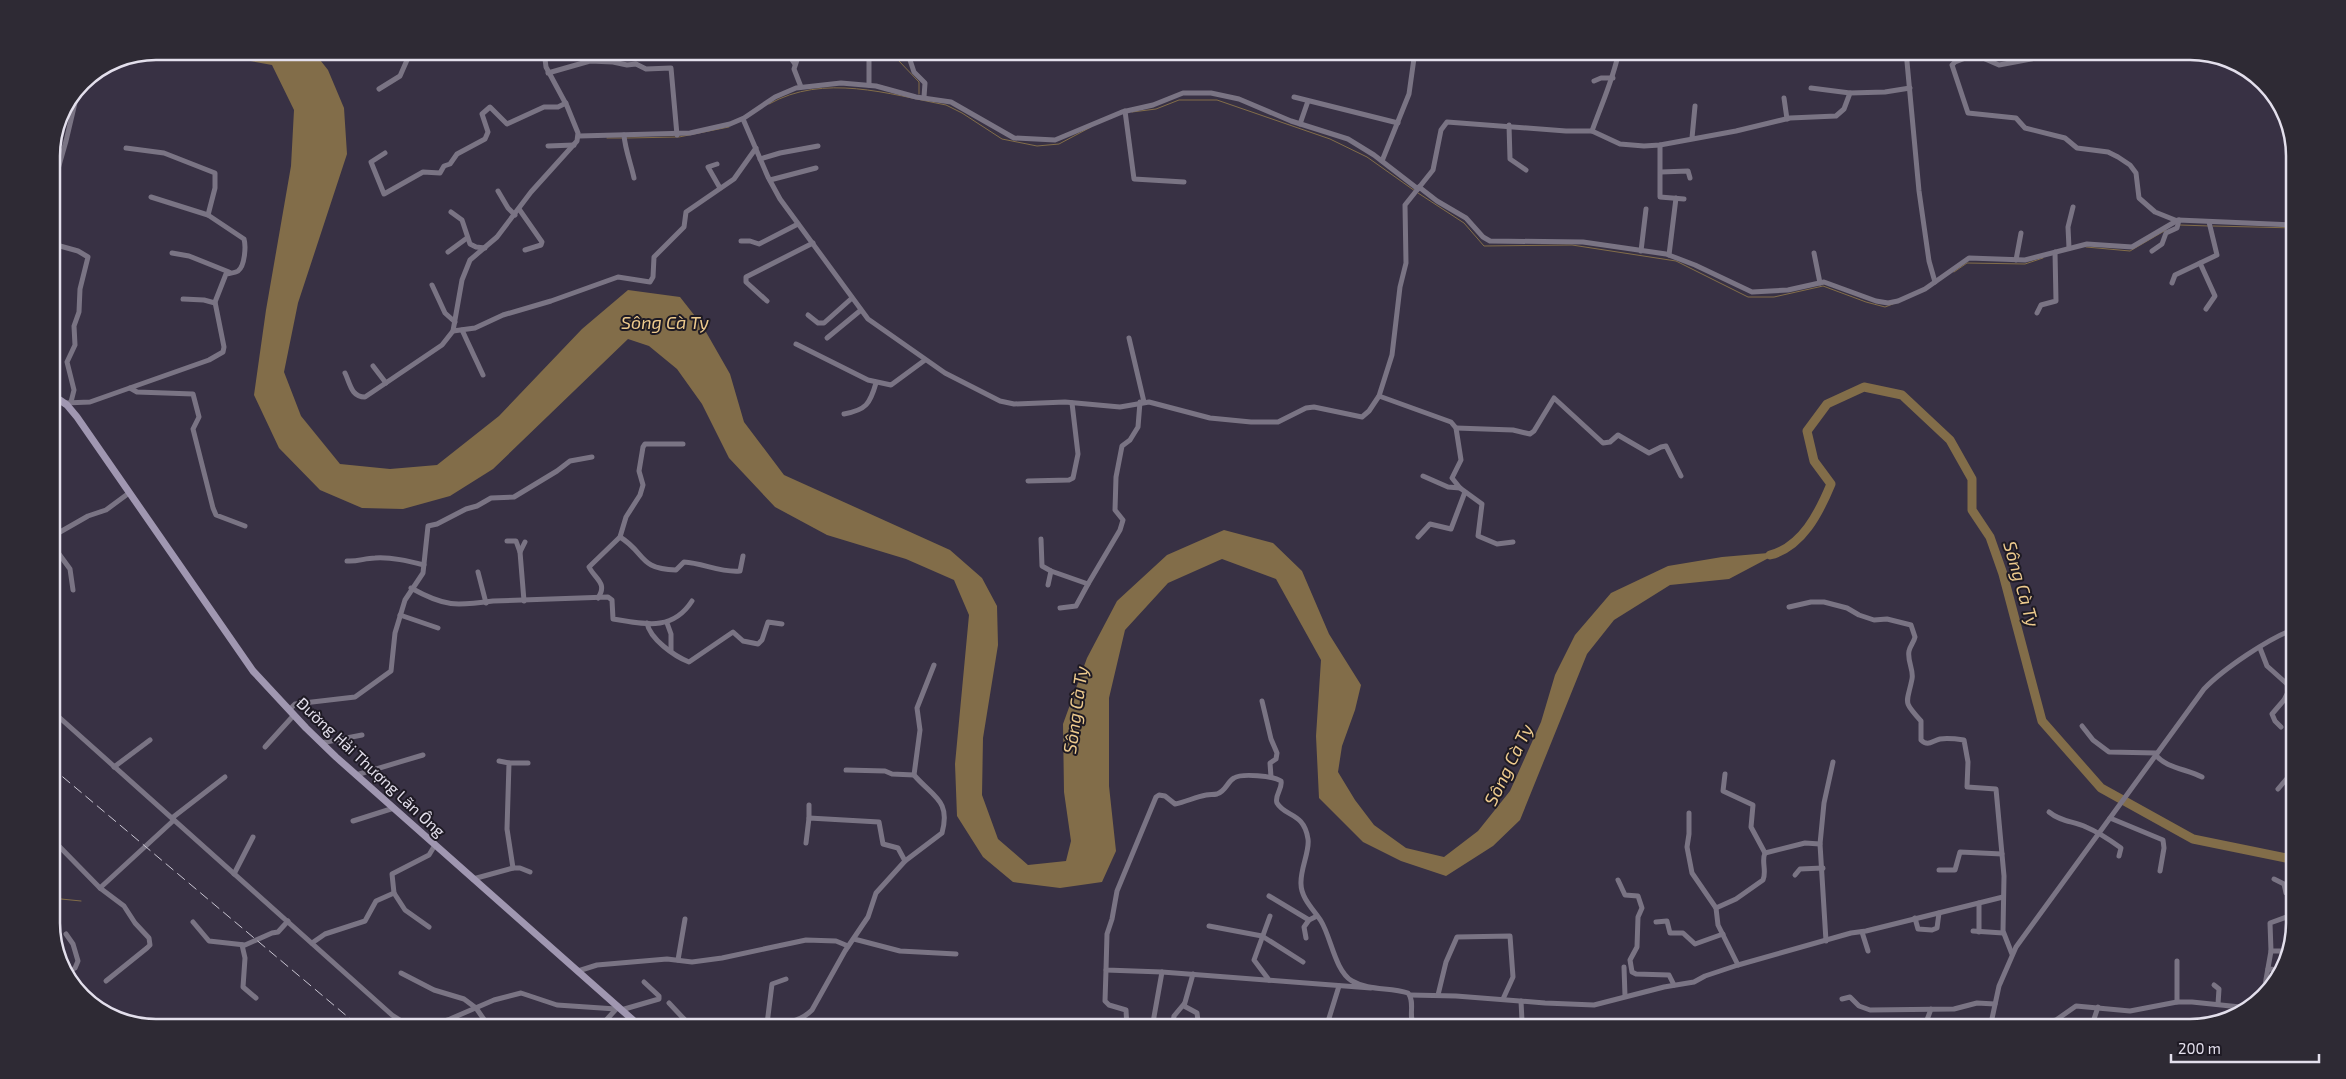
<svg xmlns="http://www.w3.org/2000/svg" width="2346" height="1079" font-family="'Exo 2',sans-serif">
  <rect width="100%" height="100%" fill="#383144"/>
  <polygon fill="#826d49" points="197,51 313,51 328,70 344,108 347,154 298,303 284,372 301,416 340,464 390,469 437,465 499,416 582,329 628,290 680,297 702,325 730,374 744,422 784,475 950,550 982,578 997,606 998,645 983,738 982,795 998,839 1028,865 1066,861 1071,841 1064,792 1063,724 1087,658 1117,601 1167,555 1224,530 1273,543 1302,571 1329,634 1361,685 1355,710 1342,746 1338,772 1355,800 1374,825 1406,848 1444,857 1478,831 1510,791 1541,722 1555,675 1575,635 1611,593 1668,566 1722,557 1780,552 1729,579 1670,585 1614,620 1587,654 1520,820 1493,846 1446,876 1401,861 1363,842 1319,798 1316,736 1321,660 1276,579 1222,559 1168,583 1125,630 1109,698 1109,786 1116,851 1102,882 1060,888 1013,882 983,857 957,816 955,764 969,615 954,580 906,559 827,535 775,507 729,458 702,404 677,369 649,346 628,339 493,469 450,496 403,509 362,508 320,490 279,448 254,395 266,310 291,166 294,110 272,65"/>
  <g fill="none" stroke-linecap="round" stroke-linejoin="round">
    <g stroke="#826d49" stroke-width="1">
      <polyline points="898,51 898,60 919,82 919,94"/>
      <path d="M769,104C824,73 888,94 946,105L962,113L1002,139L1037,146L1059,144L1091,127"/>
      <polyline points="1132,112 1156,109 1179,100 1217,100 1330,139 1367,157 1415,191"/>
      <polyline points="607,138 623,138"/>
      <polyline points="627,138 679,137 729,127"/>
      <polyline points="1418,193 1464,223 1484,246 1572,245 1676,261 1748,297 1774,297 1823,286 1866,302 1885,307 1893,304"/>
      <polyline points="2180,225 2209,226"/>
      <polyline points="2213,226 2295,228"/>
      <polyline points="2086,247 2130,251 2166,230"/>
      <polyline points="1954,272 1967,263 2025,264 2043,258"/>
      <polyline points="51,898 81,901"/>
    </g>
    <path stroke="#826d49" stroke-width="9" d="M1770,555C1802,547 1819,513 1831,484L1814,461L1807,431L1827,404L1864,387L1902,395L1950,440L1972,479V510L1990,537L2003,574L2042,721L2101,788L2193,839L2286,858H2295"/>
    <g stroke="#7a7484" stroke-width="5">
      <polyline points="786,51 795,64"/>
      <polyline points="800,51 794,69 801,87"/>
      <polyline points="907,51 914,72 925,83 924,97"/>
      <polyline points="1906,51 1919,191 1929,261 1935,282"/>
      <polyline points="1984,51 1955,62 1952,65 1968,113 2016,118 2025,128 2065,138 2077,148 2108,152 2118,157 2130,165 2136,173 2139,198 2155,212 2175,220"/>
      <polyline points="1976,55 1999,65 2047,56"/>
      <polyline points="548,73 590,61 613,62 627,65 636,64 646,69 671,68 677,135"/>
      <polyline points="1594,81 1601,78 1613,78"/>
      <polyline points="869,85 869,60"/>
      <polyline points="1811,88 1850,93"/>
      <polyline points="379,89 400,76 411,51"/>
      <polyline points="1294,97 1398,123"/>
      <polyline points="1784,98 1787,119"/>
      <polyline points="1125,111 1134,179 1184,182"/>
      <polyline points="743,119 768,177 780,199 868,319 945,373 1000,401 1014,404 1065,402 1120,407 1149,402 1210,418 1251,422 1278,422 1306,408 1314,407 1362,417 1369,411 1379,396 1392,355 1400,287 1406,263 1405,205 1433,170 1441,130 1447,122 1566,131 1592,131 1620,144 1644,146 1660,145 1736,131 1790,118 1836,116 1844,109 1850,93 1885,92 1910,88"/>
      <polyline points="1300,124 1308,101"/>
      <polyline points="1509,125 1510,159 1526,170"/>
      <path d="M1592,131C1602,103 1613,80 1619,51"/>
      <path d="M624,135C625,149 631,164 634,178"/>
      <polyline points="579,136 690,133 730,124 744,118 775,97 796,88 841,83 876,86 916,97 951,102 1014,138 1055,140 1122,112 1153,105 1183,93 1211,93 1239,99 1291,121 1348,139 1374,155 1418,189"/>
      <polyline points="1692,138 1695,106"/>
      <polyline points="1660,145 1660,197 1684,199"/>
      <polyline points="548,146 574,145"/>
      <polyline points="126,148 164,153 215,173 215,188 208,215"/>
      <polyline points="385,153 371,162 384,194 423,172 440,173 444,166 450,164 457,154 485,139 488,132 482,114 490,107 507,124 544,107 558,107 566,103"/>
      <polyline points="760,159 780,153 818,146"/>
      <polyline points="1382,161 1409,94 1415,51"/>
      <polyline points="717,164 708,167 720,188"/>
      <polyline points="1661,172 1688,171 1690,178"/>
      <polyline points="770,180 816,168"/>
      <polyline points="1419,187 1437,201 1466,218 1483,237 1490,241 1583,242 1666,254 1695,265 1752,292 1788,290 1824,282 1876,301 1888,303 1898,301 1925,289 1969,258 2025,260 2087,244 2132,247 2178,220 2295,225"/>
      <polyline points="498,191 508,208 515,215"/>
      <polyline points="51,202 56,176 66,141 79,86"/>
      <polyline points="519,209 542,242 541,245 525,250"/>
      <polyline points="451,212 462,220 470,244 476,247 485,248"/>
      <polyline points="741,241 750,241 759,244 798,224"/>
      <polyline points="60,246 78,251 88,257 80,289 79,312 74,326 75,345 67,362 74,390 71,402"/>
      <polyline points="2069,248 2068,227 2073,207"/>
      <polyline points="1641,251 1646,209"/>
      <polyline points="2152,251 2162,244 2166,233 2177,228 2179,220"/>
      <polyline points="448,252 467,238"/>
      <polyline points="172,253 189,256 229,272"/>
      <polyline points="1814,253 1820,283"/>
      <polyline points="1669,255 1676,198"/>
      <polyline points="2016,260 2021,233"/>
      <polyline points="2200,263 2215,296 2206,309"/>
      <polyline points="2172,283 2175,275 2217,255 2209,222"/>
      <polyline points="432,285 445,313 455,322"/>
      <polyline points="183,299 204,300 215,303"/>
      <polyline points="767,301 746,282 746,277 813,243"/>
      <polyline points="2037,313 2041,305 2056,301 2055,252"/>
      <polyline points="808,315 818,323 824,323 852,298"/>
      <polyline points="462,330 483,375"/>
      <polyline points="453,331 475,328 503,315 551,301 618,277 650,282 653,277 654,257 684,227 686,212 734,179 756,148"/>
      <polyline points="827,338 861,310"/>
      <polyline points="1129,338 1144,402"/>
      <polyline points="796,344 868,380 891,385 925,360"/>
      <polyline points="373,366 386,383"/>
      <path d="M345,373C350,383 351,397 365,397L442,345L453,331L462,280L470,260L497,237L531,192L577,141L578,133L567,106L546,67L544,51"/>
      <polyline points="130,388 137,392 193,394 199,417 193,429 213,508 216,515 245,526"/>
      <polyline points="1379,396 1451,422 1456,428 1461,460 1452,478 1460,488 1482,504 1478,536 1497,544 1513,542"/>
      <path d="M65,403L90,402L209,360L223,352L224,347L215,302L226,274C230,273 235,273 238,271C245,266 246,246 244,239L208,215L151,197"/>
      <path d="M844,414C866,410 870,404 876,383"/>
      <polyline points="1456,428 1513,430 1530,434 1534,431 1554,398 1603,443 1610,442 1618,435 1649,453 1661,447 1666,446 1681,476"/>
      <polyline points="1423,476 1448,487 1460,488"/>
      <polyline points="1028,481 1069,480 1073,478 1078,454 1072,403"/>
      <polyline points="60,532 88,516 106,510 129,493"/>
      <path d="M620,537C646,553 638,569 676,570L684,562C703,563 721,573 740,571L743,556"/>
      <polyline points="1418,537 1430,524 1451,529 1465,492"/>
      <polyline points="1041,539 1042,566 1051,571"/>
      <polyline points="507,541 516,541 520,552"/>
      <polyline points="51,543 70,569 73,590"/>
      <path d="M347,561C357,562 365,558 375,558C392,557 408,561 424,565"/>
      <polyline points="478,572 486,603"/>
      <polyline points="1048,585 1051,571 1088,584 1120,530 1123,520 1115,510 1116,477 1122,446 1130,440 1138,427 1140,402"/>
      <path d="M411,588C445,607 456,606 493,601L608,597L612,600L613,619C644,624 672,632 692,601"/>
      <path d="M598,598C608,583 595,579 589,567L620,537L626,517L640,495L643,485L639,471L643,447L645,444H683"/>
      <polyline points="524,601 520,552 525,542"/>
      <path d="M1789,607L1811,602H1824L1847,608L1859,615L1874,620L1887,619L1911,625L1915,637C1914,642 1910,646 1909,651C1907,661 1914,670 1912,679C1907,704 1902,700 1921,721V740C1928,747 1932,741 1940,739C1947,738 1957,739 1964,740L1968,762L1967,787L1996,789L2004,876L2003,931L2012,954"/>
      <polyline points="1060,608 1076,606 1088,584"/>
      <polyline points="400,615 438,628"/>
      <path d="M647,623C650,639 674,656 689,662L733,632L743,641L758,644L762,640L768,622L782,624"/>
      <polyline points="667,623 671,634 671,650"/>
      <polyline points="2260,648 2267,666 2286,683 2295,694"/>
      <polyline points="1262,701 1271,739 1277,753 1276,759 1270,763 1271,777"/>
      <polyline points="51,710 392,1015 412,1028"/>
      <polyline points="289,710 295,704 355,697 391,671 395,633 405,600 423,573 428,526 437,524 466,509 477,506 491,498 514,497 557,471 570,461 592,457"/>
      <polyline points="2082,726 2093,740 2109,752 2156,753"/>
      <polyline points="2281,727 2275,721 2272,714 2284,700 2290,688"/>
      <polyline points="321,743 362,735"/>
      <polyline points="265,747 294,715"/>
      <path d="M2155,754C2165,768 2187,769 2202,777"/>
      <polyline points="509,763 528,763"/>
      <polyline points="114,767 150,740"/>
      <polyline points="846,770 885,771 892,774 914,775"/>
      <polyline points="1725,774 1723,791 1753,805 1751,827 1765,853"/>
      <polyline points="356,775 423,755"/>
      <polyline points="2278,789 2295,769"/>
      <path d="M2049,812C2061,822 2073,821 2086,827C2098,832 2110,840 2121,848L2119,856"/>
      <polyline points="1689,813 1689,834 1687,847 1692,873 1716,908 1718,925 1738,965"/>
      <polyline points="172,818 225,777"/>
      <polyline points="809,818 809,805"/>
      <polyline points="2110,818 2163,840 2164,848 2160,871"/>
      <polyline points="353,821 394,808"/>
      <polyline points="51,838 100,888 124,906 135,923 149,938 150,945 147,948 106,981"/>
      <polyline points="806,843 809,818 879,822 883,844 898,848 905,861"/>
      <polyline points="513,868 520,868 530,872"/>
      <polyline points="1939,870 1955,870 1960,852 2002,854"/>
      <polyline points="234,874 253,837"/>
      <polyline points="1795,875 1800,869 1823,868"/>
      <polyline points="473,879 513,868 507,829 509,763 499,761"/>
      <polyline points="2274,879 2284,884 2286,893 2295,899"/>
      <polyline points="1618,880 1625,895 1638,896 1642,908 1638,917 1637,947 1630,960 1632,972 1636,974 1669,975 1674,985"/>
      <polyline points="100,888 174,820"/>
      <polyline points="394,893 392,874 429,855 435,845"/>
      <polyline points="1269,896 1309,920 1317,916"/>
      <polyline points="1979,903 1979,932"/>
      <path d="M1716,908L1736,899L1763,880C1767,871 1761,861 1765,853L1805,843L1820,844"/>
      <polyline points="2291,915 2295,908"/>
      <polyline points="1915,918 1918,929 1932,930 1937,928 1939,913"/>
      <polyline points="193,922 209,941 245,945 272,933 278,932 288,921"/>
      <polyline points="1656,922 1667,921 1670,933 1683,933 1695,944 1723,934"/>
      <polyline points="1209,926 1262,936 1303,962"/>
      <polyline points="1973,931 2003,933"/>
      <polyline points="1862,932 1868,951"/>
      <polyline points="66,934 73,944 78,961 75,968 67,973"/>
      <polyline points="1306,938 1304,927 1309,920"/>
      <polyline points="854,939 900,951 956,954"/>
      <polyline points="1826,941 1820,844 1824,803 1833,762"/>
      <polyline points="312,943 325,934 365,921 376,901 394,893 405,910 429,927"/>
      <polyline points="242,945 245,958 243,987 256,998"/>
      <polyline points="2271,951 2289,951"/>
      <polyline points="678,960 685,919"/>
      <polyline points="1624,967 1625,996"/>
      <polyline points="2268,969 2282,970"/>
      <polyline points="1106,970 1105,1001 1109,1005 1126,1010 1127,1028"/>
      <polyline points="578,971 597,965 667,959 692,962 722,958 806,940 836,941 848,946"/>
      <polyline points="401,973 434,990 464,999 476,1008 490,1028"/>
      <polyline points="1193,974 1184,1006 1197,1013 1198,1021"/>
      <polyline points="1269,980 1254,960 1270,916"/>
      <polyline points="2214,985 2219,989 2218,1004"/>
      <path d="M1371,988L1162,972L1106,970L1107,934L1112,919L1117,891L1156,797L1159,795L1165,796L1175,804C1186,802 1195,797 1206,795C1210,794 1213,795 1217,794C1226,791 1227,782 1234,778C1242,773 1273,776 1281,781C1283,788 1274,796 1277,803C1285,817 1304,812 1308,839C1310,851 1300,869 1301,884C1301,898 1314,910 1321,921C1331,937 1335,971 1352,981C1369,991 1390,987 1408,993C1416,1003 1407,1017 1415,1028"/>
      <polyline points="2264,991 2271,951 2270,923 2295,914"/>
      <polyline points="1410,995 1456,996 1545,1003 1594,1005 1664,987 1694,982 1705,976 1738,965 1851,933 1866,931 2003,897"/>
      <polyline points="1438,995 1446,962 1457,937 1510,936 1513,977 1503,999"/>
      <polyline points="1842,999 1850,997 1859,1006 1870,1010 1954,1009 1977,1003 1995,1004"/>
      <polyline points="1521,1001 1522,1021 1538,1021 1540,1028"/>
      <polyline points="2177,1002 2177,961"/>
      <polyline points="669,1003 684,1019"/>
      <polyline points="621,1010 659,999 659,996 644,982"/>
      <polyline points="767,1024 772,984 786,979"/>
      <polyline points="249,1028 253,1025 272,1028"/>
      <polyline points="423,1028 450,1019 494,1000 521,993 557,1005 616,1009"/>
      <polyline points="599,1028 618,1007"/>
      <polyline points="677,1028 684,1019 692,1028"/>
      <path d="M766,1028L767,1024C784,1023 799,1023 812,1010L845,951L868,917L876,893L905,861L942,833C951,800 933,797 914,775L920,730L917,708L934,665"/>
      <polyline points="1152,1028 1162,972"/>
      <polyline points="1172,1028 1174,1016 1184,1004"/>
      <polyline points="1326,1028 1339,986"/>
      <polyline points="1924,1028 1931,1009"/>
      <path d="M1990,1028L1999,986L2016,947L2204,689C2222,670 2270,637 2295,629"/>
      <polyline points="2021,1028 2056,1020 2076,1006 2130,1011 2177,1002 2192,1002 2250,1008"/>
      <polyline points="2091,1028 2098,1007"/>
    </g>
    <polyline stroke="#a097b1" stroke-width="7" points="51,394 67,405 77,417 253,671 306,728 336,757 642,1028"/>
    <polyline stroke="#c8c4d1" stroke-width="1" stroke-dasharray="10 5" stroke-linecap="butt" points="51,767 361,1028"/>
  </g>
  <g text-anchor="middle" stroke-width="4" stroke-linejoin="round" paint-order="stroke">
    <g font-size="16" fill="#e3dfec" stroke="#1e1a24">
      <text transform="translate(371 767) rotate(43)" y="6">Đường Hải Thượng Lãn Ông</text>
    </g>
    <g font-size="18" font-style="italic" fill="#edca8d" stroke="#1e1a24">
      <text x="665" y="329">Sông Cà Ty</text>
      <text transform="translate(2021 584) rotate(74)" y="6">Sông Cà Ty</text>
      <text transform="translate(1076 710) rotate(-82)" y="6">Sông Cà Ty</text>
      <text transform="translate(1509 765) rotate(-64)" y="6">Sông Cà Ty</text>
    </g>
  </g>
  <path d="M0 0H2346V1079H0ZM156 60H2190A96 96 0 0 1 2286 156V923A96 96 0 0 1 2190 1019H156A96 96 0 0 1 60 923V156A96 96 0 0 1 156 60Z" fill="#2e2a34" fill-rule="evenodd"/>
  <path fill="none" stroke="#e3dfec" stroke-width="2.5" d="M156 60H2190A96 96 0 0 1 2286 156V923A96 96 0 0 1 2190 1019H156A96 96 0 0 1 60 923V156A96 96 0 0 1 156 60Z"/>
  <path d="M2171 1054v8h148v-8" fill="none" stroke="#e3dfec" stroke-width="2.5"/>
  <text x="2178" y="1054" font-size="15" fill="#e3dfec" stroke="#1e1a24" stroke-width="4" paint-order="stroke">200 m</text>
</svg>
